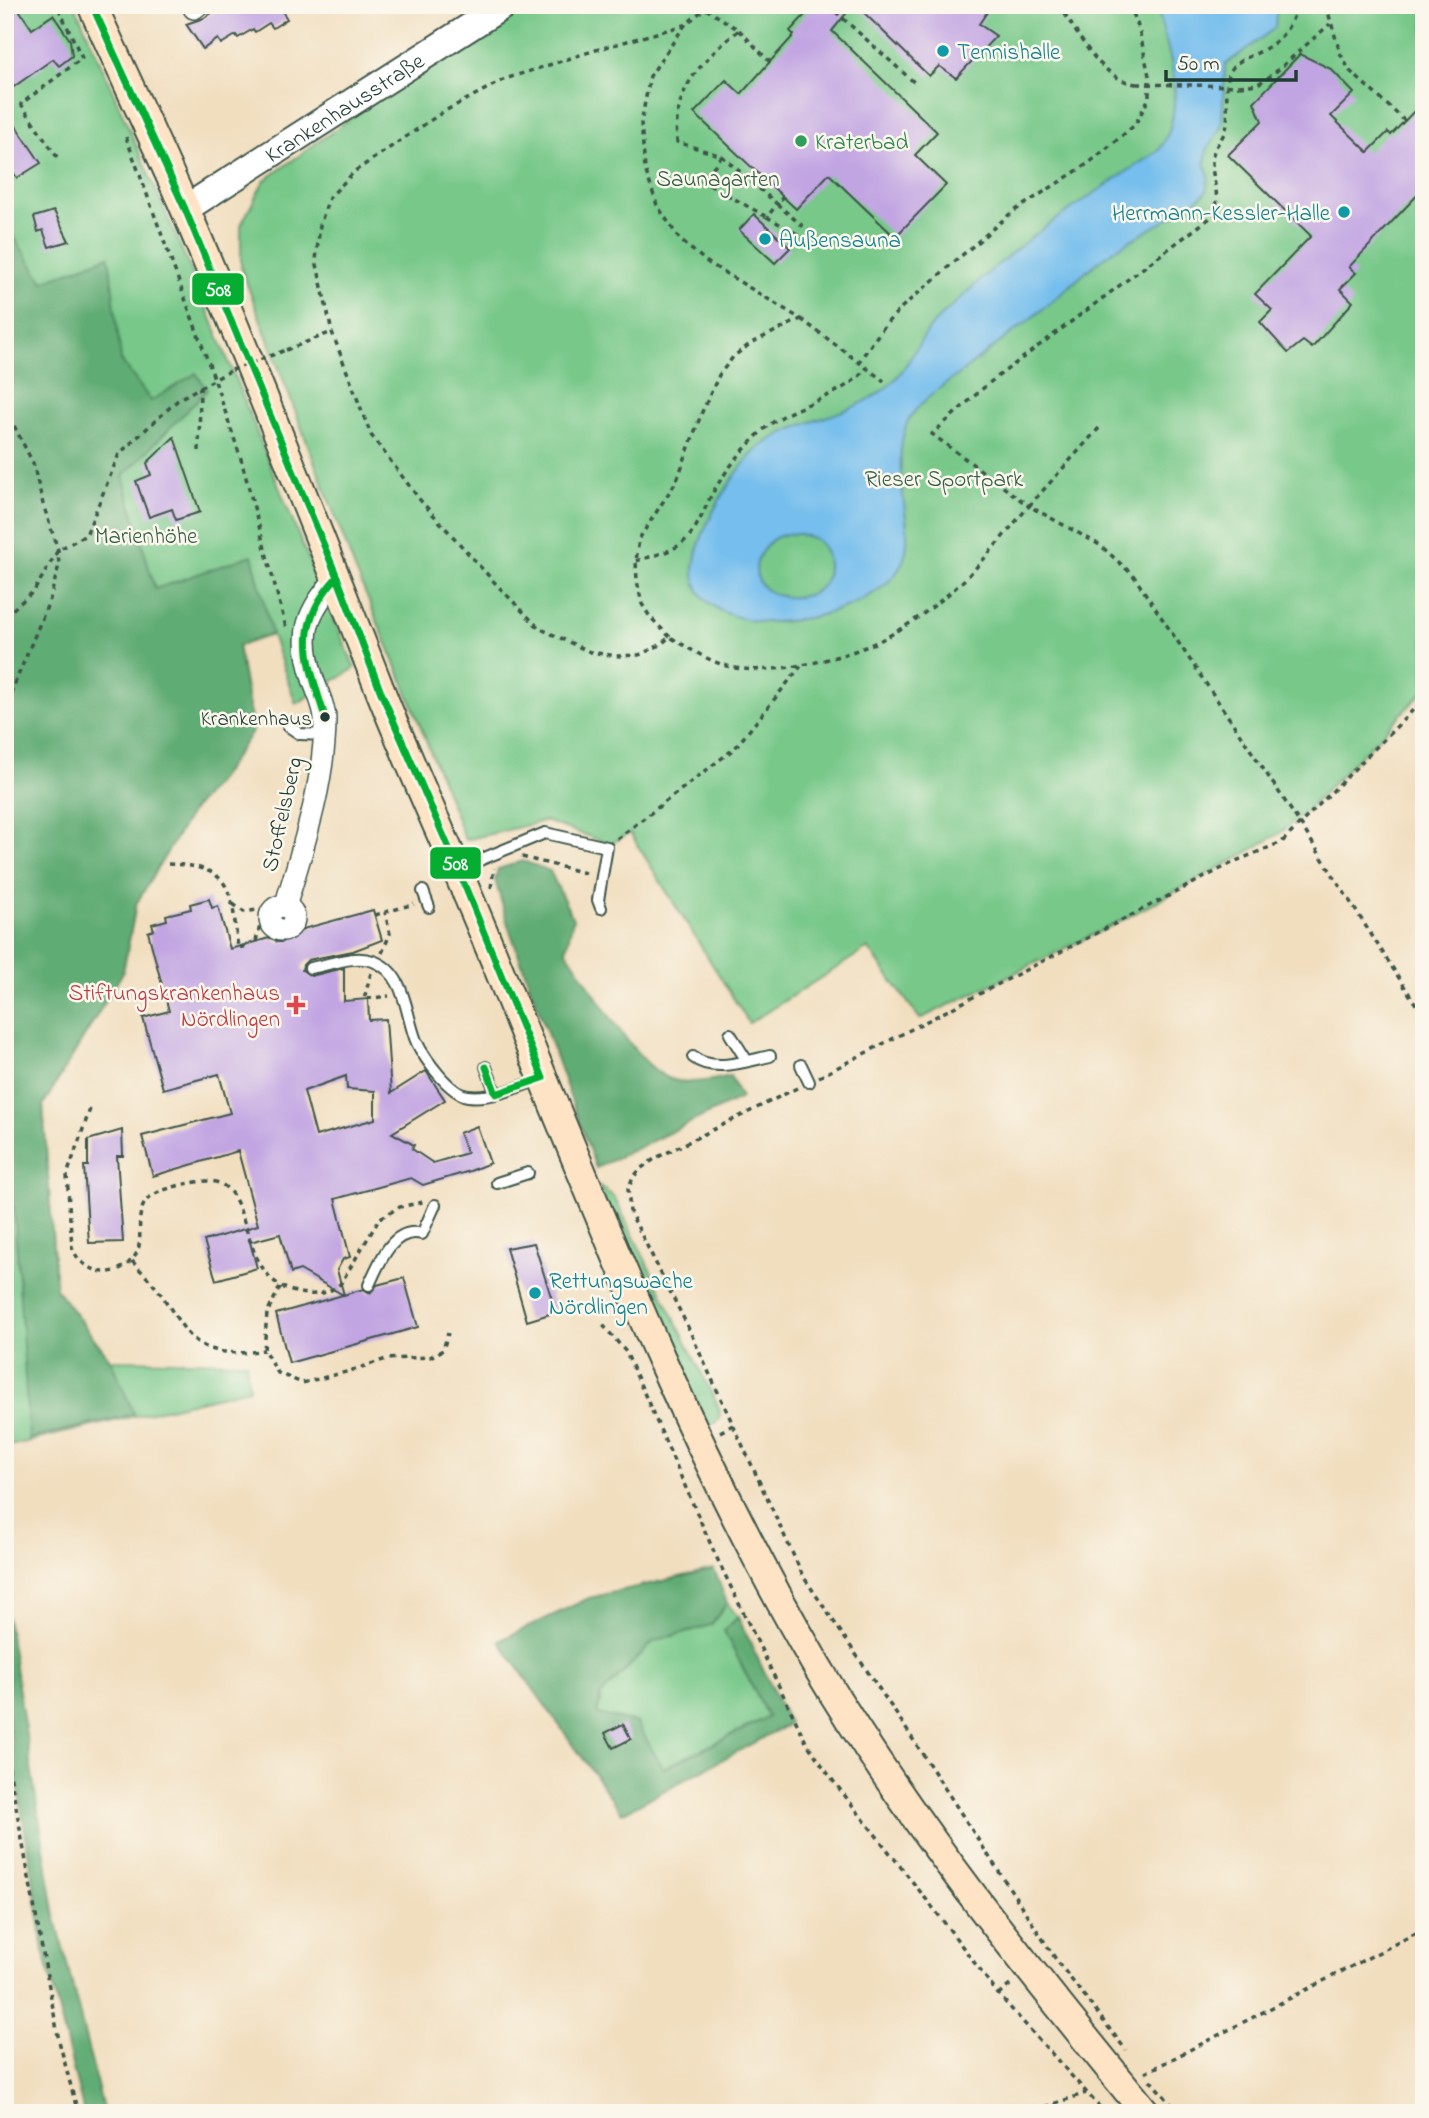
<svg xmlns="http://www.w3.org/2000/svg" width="1429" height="2118" font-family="'Indie Flower',sans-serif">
  <rect width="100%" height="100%" fill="#fbf7ec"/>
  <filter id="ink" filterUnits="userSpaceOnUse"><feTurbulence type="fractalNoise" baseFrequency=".0143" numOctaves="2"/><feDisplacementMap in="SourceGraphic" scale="14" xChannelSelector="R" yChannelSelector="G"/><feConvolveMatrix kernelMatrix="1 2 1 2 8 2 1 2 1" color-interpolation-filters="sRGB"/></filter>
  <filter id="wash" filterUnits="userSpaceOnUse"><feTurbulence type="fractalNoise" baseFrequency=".00686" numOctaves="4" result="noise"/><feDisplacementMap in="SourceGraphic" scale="28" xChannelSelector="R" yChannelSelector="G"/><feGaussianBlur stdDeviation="1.57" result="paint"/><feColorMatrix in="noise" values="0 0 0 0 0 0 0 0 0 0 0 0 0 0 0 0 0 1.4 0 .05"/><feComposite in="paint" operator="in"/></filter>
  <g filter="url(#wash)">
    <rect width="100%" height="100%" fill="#f1debf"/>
    <g fill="#77c889" stroke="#4b825e" stroke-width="2">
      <polygon points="5,5 75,5 202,296 302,544 355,668 296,704 272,635 238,646 253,730 219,780 193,809 136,904 123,972 43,1105 56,1289 111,1360 246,1362 249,1389 5,1447"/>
      <polygon points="507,5 1424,5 1424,691 1304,813 1280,833 1236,859 1109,927 920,1019 868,948 749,1023 630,833 610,844 545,821 465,840 404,684 355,569 241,268 241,225 264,181"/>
      <polygon points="598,1185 614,1197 719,1408 720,1419 710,1426 703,1424"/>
      <polygon points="727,1603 738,1617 724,1631 768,1717 662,1769 637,1723 597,1714 601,1695 654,1641 711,1625"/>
    </g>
    <g fill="#61ac75" stroke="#407454" stroke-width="2">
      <polygon points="5,223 43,282 109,256 121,360 151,401 196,373 207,390 123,476 155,589 252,555 272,634 238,646 253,730 219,780 193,809 136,904 123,972 43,1105 56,1289 111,1361 134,1414 29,1439 14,1206 5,1207"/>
      <path d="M523,861L550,871L573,919L566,950C587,981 634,1062 666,1077C684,1086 711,1081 730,1076L741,1098L596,1168L509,928L495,880L498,869Z"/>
      <polygon points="714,1569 727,1603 711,1625 654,1641 601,1695 597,1714 637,1723 663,1769 768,1717 724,1631 738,1617 789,1724 622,1813 499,1641 589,1598"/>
      <polygon points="5,1604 54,1911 104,2113 84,2113 44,1951 14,1762 5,1698"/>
    </g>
    <path fill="#75beed" stroke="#4a7e90" stroke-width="2" fill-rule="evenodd" d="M1159,5H1277L1275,28L1225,65L1222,125L1207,150L1205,164L1209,176L1206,192C1179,216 1146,230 1116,249C1088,267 1064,293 1038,313C1012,333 985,354 959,374C942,387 923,399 911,416C904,426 902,439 901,450C895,518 939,565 855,603C827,615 795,623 764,622C738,620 703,610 695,581C686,549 733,469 758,449C793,419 849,418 886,388C909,370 916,341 937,320C966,293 996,264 1028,240C1070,208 1114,180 1158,151C1179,125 1177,80 1168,49C1164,33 1159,21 1159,5ZM799,534C804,536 811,537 815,539C830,549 832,575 821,587C807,602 769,601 759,581C750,563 765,540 783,535C788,533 795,534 799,534Z"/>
    <g id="blocks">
      <g fill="#c1a4e2" fill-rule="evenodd">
        <polygon points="5,5 16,5 32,29 53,15 70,40 72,56 59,66 53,59 5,93"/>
        <polygon points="232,5 278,5 287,19 273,28 269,23 255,32 253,29 238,38 236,35 221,44 218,39 203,49 186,24 204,18 218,9 221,13"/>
        <polygon points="814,5 853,5 832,31 937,132 915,155 946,185 895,237 829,174 796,209 694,113 726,80 741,94 794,35 790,31"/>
        <polygon points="856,5 992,5 979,24 996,36 956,78 939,66 929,76"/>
        <polygon points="1300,54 1331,69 1354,93 1331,116 1368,152 1388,132 1391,135 1424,101 1424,188 1349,267 1356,273 1340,289 1353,302 1312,348 1303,341 1288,353 1260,322 1272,310 1255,294 1311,236 1228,155 1262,121 1254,102"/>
        <polygon points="5,110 41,163 17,178 5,160"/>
        <polygon points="54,211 69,241 49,247 43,230 38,232 34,217"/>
        <polygon points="754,214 790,248 775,263 739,230"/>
        <polygon points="174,437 200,512 176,520 172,509 149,517 136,481 151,475 147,463"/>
        <path d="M209,899L212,908L218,906L230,949L273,937L277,942H283L288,933L373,910L382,940L353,951L308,960L303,965L302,970L311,976L344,968V1001L368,999L369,1020L386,1019L391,1093L426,1071L445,1100L392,1133L414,1145L412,1149L433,1163L467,1153L459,1133L477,1126L490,1163L470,1171L423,1185L411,1178L335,1199L350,1257L343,1259L337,1270L344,1295L363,1289L370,1293L377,1285L404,1278L418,1327L289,1363L276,1314L343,1295L300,1270L291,1273L280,1234L250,1242L257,1268L216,1280L204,1241L258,1225L238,1151L153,1176L142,1136L230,1113L219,1074L163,1089L143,1018L169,1011L148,932L154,930L152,924L167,920L166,915L191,909L190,904ZM346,1076L347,1089L375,1091V1119L316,1136L304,1091Z"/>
        <polygon points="122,1130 123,1156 117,1156 123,1242 89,1243 84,1166 88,1166 88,1140"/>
        <polygon points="534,1243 556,1312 527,1321 506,1248"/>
        <polygon points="623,1724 631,1739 613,1748 605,1733"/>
      </g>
    </g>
  </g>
  <g filter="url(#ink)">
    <use href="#blocks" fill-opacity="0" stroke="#3e5549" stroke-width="2"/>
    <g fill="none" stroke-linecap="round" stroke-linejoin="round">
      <defs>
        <g id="service">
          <polyline points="288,726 300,734 324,735"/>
          <polyline points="458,869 545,833 607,847 598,900 601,908"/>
          <polyline points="423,891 429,907"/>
          <polyline points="280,930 280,935"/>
          <path d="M310,968C330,965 354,954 373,961C407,973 405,1016 417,1043C425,1059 450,1094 468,1096C492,1099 518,1087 541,1079"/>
          <polyline points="730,1034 747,1061"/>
          <path d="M693,1057C713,1073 747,1061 770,1056"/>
          <polyline points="801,1065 809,1082"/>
          <polyline points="486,1067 496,1094"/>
          <polyline points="497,1183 528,1173"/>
          <path d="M369,1285C379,1263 393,1226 422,1234L435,1205"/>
        </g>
        <g id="minor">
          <polyline points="194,8 198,5"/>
          <circle cx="282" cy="918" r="12"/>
          <path d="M285,907C303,847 325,783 325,719C325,706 317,692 313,679C298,632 307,613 337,577"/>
        </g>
        <g id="tertiary">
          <path id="s1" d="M185,209L504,5"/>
        </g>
        <path id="secondary" d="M92,5C123,74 156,142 186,211C253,368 316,527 378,685C413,774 454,860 490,948C589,1190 683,1436 815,1663C910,1824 1028,1969 1146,2113"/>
      </defs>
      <use href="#service" stroke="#3e5549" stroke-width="14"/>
      <use href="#minor" stroke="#3e5549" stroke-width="24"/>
      <use href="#tertiary" stroke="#3e5549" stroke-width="30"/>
      <use href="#secondary" stroke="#3e5549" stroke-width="32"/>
      <g stroke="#3e5549" stroke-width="3.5" stroke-dasharray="5 5" stroke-linecap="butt">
        <path d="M709,5L685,25L599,49L505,79L443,112L355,171L329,198L320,225L316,260L332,332L371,435L420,500L496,584L539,628L590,652L616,656L639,655L658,646L670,637C689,648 706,660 727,666C768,678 846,658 883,639C912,624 942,601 965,579C988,556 1008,530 1029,506L932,434L989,383L1214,215C1221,196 1212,181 1212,162C1211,147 1226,138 1227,123C1229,107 1223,84 1231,70C1236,62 1245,58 1253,55C1276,45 1291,31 1297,5"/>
        <polyline points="828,5 917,85"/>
        <path d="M1059,5C1078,33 1100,80 1137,84"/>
        <polyline points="1326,5 1340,53 1350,71 1405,121"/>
        <path d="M706,9L739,30C701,62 672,89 677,142L722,156L777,204L767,217L810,241L814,236L777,204L783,197"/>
        <polyline points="739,30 770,62"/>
        <polyline points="1239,86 1258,84 1272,75 1330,24"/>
        <polyline points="126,137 214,378 241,459 287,631"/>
        <polyline points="722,156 702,181 767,217"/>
        <polyline points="57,157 21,104 82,58 57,5"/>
        <polyline points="801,319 884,381"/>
        <polyline points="286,350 332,332"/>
        <polyline points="858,363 885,325 902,307 1011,213 1089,163 1135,125 1149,98 1149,76 1139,29 1130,5"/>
        <polyline points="5,408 33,463 43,504 58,550 59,565 50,599 5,707"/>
        <polyline points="1099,428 1029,506 1100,545 1133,575 1301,825 1424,1017"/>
        <polyline points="199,451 200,387"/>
        <path d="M636,561C651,556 668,553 681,544C697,532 703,511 712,494C725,471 743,449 762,431C792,403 840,400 867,368"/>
        <polyline points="5,616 34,591 58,550 86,535 119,454 179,399 230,371"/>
        <polyline points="670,637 650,617 642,604 637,581 636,561 639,539 677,480 702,412 719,375 733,357 751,343 801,319 707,262 680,240 657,205 645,169 641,123 650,76 685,25"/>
        <polyline points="617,839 735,748 801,666"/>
        <polyline points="522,857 589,874"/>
        <path d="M168,864C235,866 231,892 238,948L248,946"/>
        <polyline points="491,888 494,868"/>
        <polyline points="233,904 244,912 264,909"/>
        <polyline points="375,915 414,904"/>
        <polyline points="256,941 266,903"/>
        <polyline points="382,953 390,934 385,912"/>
        <polyline points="371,973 364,999 389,996"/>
        <polyline points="819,1077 1236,861 1282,842 1424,699"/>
        <polyline points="797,1088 656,1158 640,1169 633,1178 628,1189 630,1212 686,1323 803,1576 903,1724 1057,1961 1126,2050"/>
        <path d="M90,1109L67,1175L72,1247C76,1258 82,1264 93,1269C103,1274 114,1273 123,1267C153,1249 130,1223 146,1201C155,1189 191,1182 206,1181C260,1179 230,1287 307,1294C319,1295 332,1292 341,1283L380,1218L400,1207L423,1202"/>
        <path d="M132,1261C141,1271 150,1280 158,1290C171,1307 182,1332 199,1343C216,1355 244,1354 264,1350"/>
        <polyline points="280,1287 267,1313 264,1350 278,1373 302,1383 350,1371 386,1359 430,1357 443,1350 448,1333"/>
        <polyline points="603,1325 626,1352 715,1554 806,1742 831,1778 937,1913 998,1994 1105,2113"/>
        <polyline points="720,1432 733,1425"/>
        <polyline points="5,1747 59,2041 78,2113"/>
        <polyline points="998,1994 1013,1983"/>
        <polyline points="1145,2073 1424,1929"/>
        <polyline points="1150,2080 1179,2113"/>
        <polyline points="1026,2113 1086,2093"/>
      </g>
      <use href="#service" stroke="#fff" stroke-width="10"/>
      <use href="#minor" stroke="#fff" stroke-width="21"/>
      <use href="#tertiary" stroke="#fff" stroke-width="26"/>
      <use href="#secondary" stroke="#fee4c5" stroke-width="28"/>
      <g stroke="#3e5549" stroke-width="3.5" stroke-dasharray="5 5" stroke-linecap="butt">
        <polyline points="1137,84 1239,86"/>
        <polyline points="232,370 286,350"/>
      </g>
      <defs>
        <g id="bus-1">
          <polyline points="92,5 185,209 337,577 380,690 458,869 543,1078 496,1094 486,1067"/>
          <path d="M325,717C307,659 292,626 337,577"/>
        </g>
      </defs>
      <use href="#bus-1" stroke="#fbf7ec" stroke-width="12"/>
      <use href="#bus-1" stroke="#05ae31" stroke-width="7"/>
    </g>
  </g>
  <g fill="#0f9aa8" stroke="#fbf7ec" stroke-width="2.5">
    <circle cx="943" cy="51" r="7"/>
    <circle cx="1344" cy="212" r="7"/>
    <circle cx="765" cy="239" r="7"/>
    <circle cx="535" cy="1293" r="7"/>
  </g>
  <circle fill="#2e9e5b" stroke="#fbf7ec" stroke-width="2.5" cx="801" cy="141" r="7"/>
  <circle fill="#1f3d34" stroke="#fbf7ec" stroke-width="2.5" cx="325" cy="717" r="6"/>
  <path fill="#e0444e" stroke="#fbf7ec" stroke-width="2.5" d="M292.5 994.5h7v7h7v7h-7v7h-7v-7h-7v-7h7z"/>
  <g text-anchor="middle" stroke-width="5" stroke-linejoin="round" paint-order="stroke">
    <g font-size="21" fill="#1f3d34" stroke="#fbf7ec" text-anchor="end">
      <text x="312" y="725">Krankenhaus</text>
    </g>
    <g font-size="23" fill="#0d838f" stroke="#fbf7ec" text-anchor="start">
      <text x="957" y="59">Tennishalle</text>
      <text x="1330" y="220" text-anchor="end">Herrmann-Kessler-Halle</text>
      <text x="779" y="247">Außensauna</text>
      <text x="549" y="1288">Rettungswache<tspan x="549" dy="26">Nördlingen</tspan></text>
    </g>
    <g font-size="23" fill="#1f3d34" stroke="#fbf7ec">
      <text dy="8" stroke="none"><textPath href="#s1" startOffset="189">Krankenhausstraße</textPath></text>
      <text transform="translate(281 814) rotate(-77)" y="8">Stoffelsberg</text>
    </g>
    <g font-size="23" fill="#27864d" stroke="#fbf7ec" text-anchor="start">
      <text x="815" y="149">Kraterbad</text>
    </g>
    <g font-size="23" fill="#356049" stroke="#fbf7ec">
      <text x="718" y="186">Saunagarten</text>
      <text x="944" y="486">Rieser Sportpark</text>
      <text x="146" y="543">Marienhöhe</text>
    </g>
    <g font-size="23" fill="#be3a42" stroke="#fbf7ec" text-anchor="end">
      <text x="280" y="1000">Stiftungskrankenhaus<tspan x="280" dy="26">Nördlingen</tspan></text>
    </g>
  </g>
  <g stroke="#fbf7ec" stroke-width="2.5">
    <rect x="191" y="272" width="54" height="34" rx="7" fill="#05ae31"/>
    <rect x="429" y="846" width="53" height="34" rx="7" fill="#05ae31"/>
  </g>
  <g font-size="19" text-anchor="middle" font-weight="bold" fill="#fff">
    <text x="218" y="296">508</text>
    <text x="455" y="870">508</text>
  </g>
  <rect width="1429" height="2118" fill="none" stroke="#fbf7ec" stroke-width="28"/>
  <path d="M1166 70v10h130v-10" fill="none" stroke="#1f3d34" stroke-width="3.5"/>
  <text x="1177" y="70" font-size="21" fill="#1f3d34" stroke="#fbf7ec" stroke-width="5" paint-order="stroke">50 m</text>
</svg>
